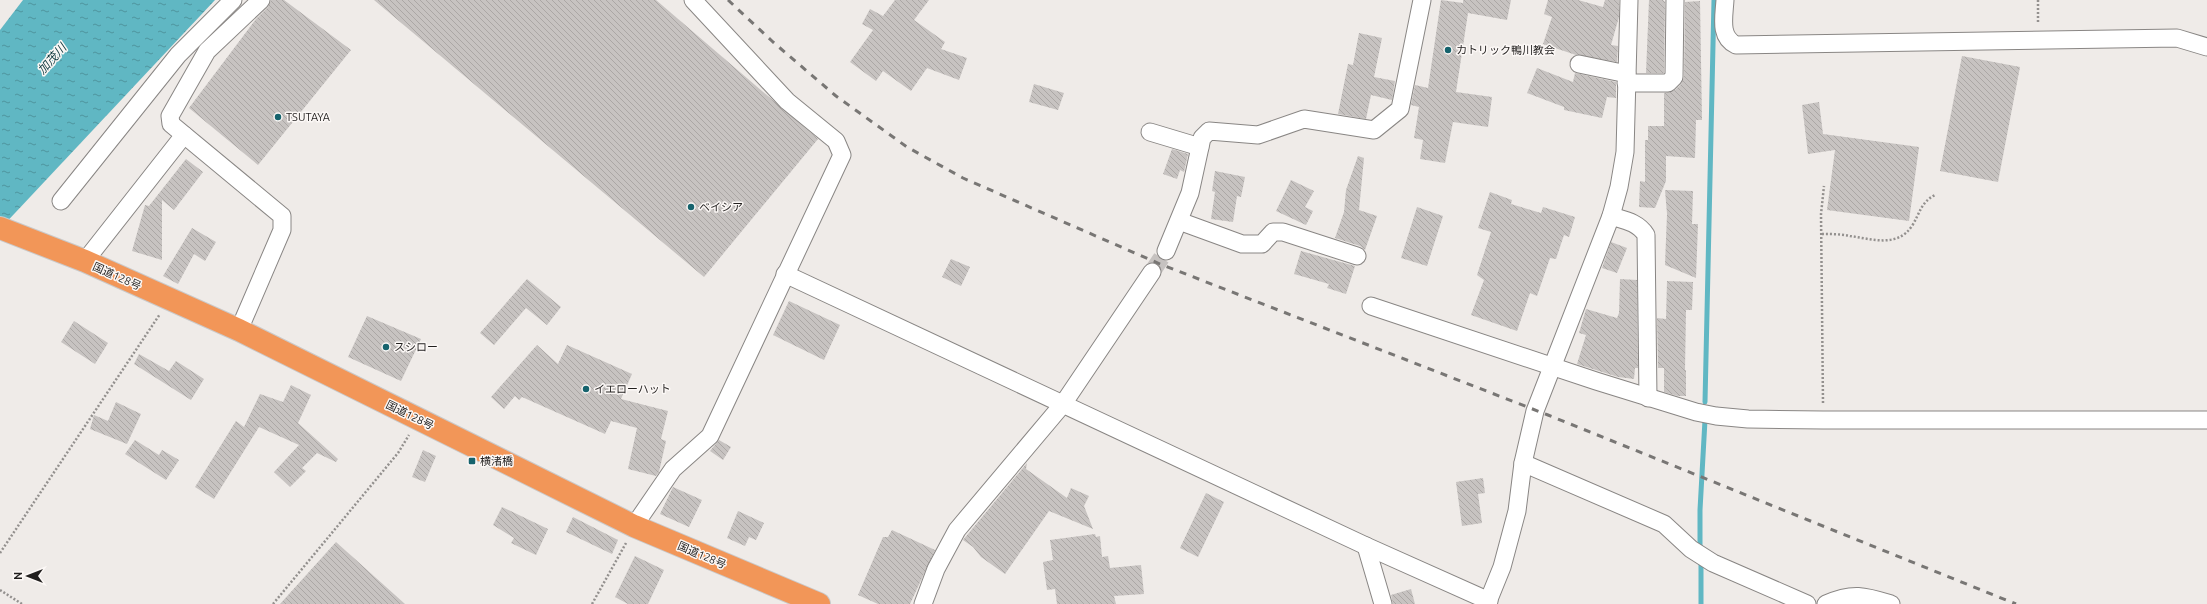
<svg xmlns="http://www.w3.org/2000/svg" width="2207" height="604" font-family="Ubuntu,'Noto Sans JP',sans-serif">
  <defs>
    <pattern id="water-ripples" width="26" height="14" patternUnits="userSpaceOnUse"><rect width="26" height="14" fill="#60b7c3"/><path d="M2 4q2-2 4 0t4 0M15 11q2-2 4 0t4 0" fill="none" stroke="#4f949e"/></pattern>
    <pattern id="building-back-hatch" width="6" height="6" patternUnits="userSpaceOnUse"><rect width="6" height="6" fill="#c7c3c1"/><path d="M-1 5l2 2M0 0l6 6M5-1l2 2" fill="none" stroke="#aba7a5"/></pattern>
  </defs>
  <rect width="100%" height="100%" fill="#efebe8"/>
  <polygon fill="url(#water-ripples)" points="23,0 215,0 0,229 0,30"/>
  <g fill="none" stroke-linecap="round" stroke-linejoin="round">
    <g stroke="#60b7c3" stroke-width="5">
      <polyline points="1705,402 1714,0"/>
      <polyline points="1700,551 1700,510 1705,420"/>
      <polyline points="1701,559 1701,604"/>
    </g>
  </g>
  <g fill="url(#building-back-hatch)">
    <polygon points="271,0 284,0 351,50 258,165 189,108 256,19 268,7"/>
    <polygon points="374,0 656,0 818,139 704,277"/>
    <polygon points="895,0 929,0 914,20 945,42 941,49 967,58 959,80 927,68 911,91 883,71 876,81 850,62 873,30 862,24 870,9 883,16"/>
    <polygon points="1441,0 1463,3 1463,0 1511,0 1507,20 1468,13 1456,92 1492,97 1488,127 1453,122 1445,163 1420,159 1423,140 1414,138 1419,107 1411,105 1415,85 1428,88"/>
    <polygon points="1548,0 1578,0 1603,7 1605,0 1619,0 1619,17 1611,45 1618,46 1617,62 1576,55 1543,44 1552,17 1544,14"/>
    <polygon points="1649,0 1663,0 1665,2 1664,73 1646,73"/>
    <polygon points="1700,1 1702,120 1696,120 1695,158 1666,156 1666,181 1655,208 1639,207 1640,181 1645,182 1645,140 1648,140 1648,126 1664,126 1664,93 1675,90 1681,84 1684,77 1685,2"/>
    <polygon points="1359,33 1382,38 1374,77 1395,81 1392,100 1371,95 1366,119 1338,114 1348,64 1353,65"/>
    <polygon points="1962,56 2020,67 1998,182 1940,171"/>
    <polygon points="1537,68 1573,82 1575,73 1616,82 1616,98 1607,97 1602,118 1564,110 1564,107 1527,93"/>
    <polygon points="1034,84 1064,93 1058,110 1029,102"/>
    <polygon points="1819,102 1823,134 1919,147 1909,221 1827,210 1835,150 1808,154 1802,105"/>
    <polygon points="1172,149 1188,154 1184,172 1180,170 1177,179 1163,174"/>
    <polygon points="1358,156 1364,158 1359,210 1377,216 1365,250 1360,246 1335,238 1344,212 1346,190"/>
    <polygon points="186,159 203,172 174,210 162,200 162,260 132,251 145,205 149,206"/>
    <polygon points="1215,171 1245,177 1241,197 1237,196 1233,222 1211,219 1215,192 1212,191"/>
    <polygon points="1291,180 1314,191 1305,207 1313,211 1306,225 1276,211"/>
    <polygon points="1665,190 1693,191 1692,224 1698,224 1696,278 1665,265 1667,214"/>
    <polygon points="1490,192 1512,200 1511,204 1541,213 1543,207 1575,217 1569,237 1564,235 1556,259 1550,258 1537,296 1530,293 1517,331 1471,315 1484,280 1477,275 1491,232 1478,228"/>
    <polygon points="1417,207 1443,216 1427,266 1401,258"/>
    <polygon points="192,228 216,242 205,261 194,254 178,284 163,276"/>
    <polygon points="1611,242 1627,248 1617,273 1602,268"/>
    <polygon points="1301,251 1355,266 1346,294 1327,288 1329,284 1294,274"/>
    <polygon points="951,259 970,267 961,286 942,277"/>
    <polygon points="527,279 561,307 547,325 526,308 494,345 480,333"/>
    <polygon points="1620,279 1637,280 1638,368 1635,368 1634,379 1618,377 1577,364 1586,335 1579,333 1586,309 1617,318 1619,313"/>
    <polygon points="1667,281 1693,282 1692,310 1686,310 1685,370 1686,370 1686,396 1678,396 1664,392 1664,368 1658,368 1657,318 1666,319"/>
    <polygon points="789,301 840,325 824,360 773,335"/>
    <polygon points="367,316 421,339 401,381 348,357"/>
    <polygon points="74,321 108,343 95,364 61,342"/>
    <polygon points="537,345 558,364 567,345 632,374 621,399 668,411 661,439 666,441 659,472 656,476 628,469 637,428 611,421 605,434 522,397 519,400 515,396 504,409 491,397"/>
    <polygon points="139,354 169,371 176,361 204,379 191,400 134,364"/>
    <polygon points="291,385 311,395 298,423 338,459 336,462 317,453 302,468 306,471 290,487 274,472 299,445 259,427 214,499 195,487 236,421 244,427 260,394 283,402"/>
    <polygon points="116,402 141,414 127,444 90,429 94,415 108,421"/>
    <polygon points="135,440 159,455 162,450 179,460 166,480 125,454"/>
    <polygon points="719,440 731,447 723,460 710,451"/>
    <polygon points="423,450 436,456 425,482 412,477"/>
    <polygon points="1027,463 1026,469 1067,498 1071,488 1089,496 1084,506 1093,529 1049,511 1005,574 981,557 973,547 963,540"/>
    <polygon points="1483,478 1485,493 1478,494 1482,523 1462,526 1456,482"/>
    <polygon points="673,487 702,500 689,527 660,514"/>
    <polygon points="1206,493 1224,502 1198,557 1180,548"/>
    <polygon points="502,507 548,529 536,555 511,543 514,538 493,525"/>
    <polygon points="738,511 764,523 756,540 749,537 745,546 727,538"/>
    <polygon points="573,517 618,540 612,554 566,532"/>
    <polygon points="892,530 935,550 910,604 878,604 858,595 883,537 888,537"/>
    <polygon points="1095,534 1096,537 1100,536 1102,557 1108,556 1110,568 1141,565 1144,594 1114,596 1116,604 1057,604 1055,589 1047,590 1043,562 1053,560 1050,540"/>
    <polygon points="336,542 405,604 280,604"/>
    <polygon points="635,556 664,570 648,604 628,604 615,597"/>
    <polygon points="1411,589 1415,604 1393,604 1391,595"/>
  </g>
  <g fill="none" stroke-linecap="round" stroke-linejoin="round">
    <polyline stroke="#c6c2c0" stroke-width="17" stroke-dasharray="17 8" stroke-linecap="butt" points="1152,272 1166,251"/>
    <defs>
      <g id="minor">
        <path d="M1725,0C1724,17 1719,37 1736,45L2177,38L2207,47"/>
        <polyline points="1579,64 1627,74"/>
        <polyline points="1626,83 1668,83 1674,77 1675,0"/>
        <polyline points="1150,132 1200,147"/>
        <polyline points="61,201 178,55 233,0"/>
        <path d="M1611,216C1624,220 1638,222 1646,235L1648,398"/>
        <polyline points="1179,221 1242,244 1262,244 1273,232 1283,232 1357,256"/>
        <polyline points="1166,251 1190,193 1202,138 1209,131 1258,135 1304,119 1374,130 1400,109 1422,0"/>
        <polyline points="85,261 184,135"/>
        <polyline points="785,274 1366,546 1489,601"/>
        <polyline points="1371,306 1596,381 1696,412 1716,416 1748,419 1823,420 2207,420"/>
        <polyline points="239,330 282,230 282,216 171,124 170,116 207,51 261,0"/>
        <polyline points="1523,463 1664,524 1691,549 1713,563 1807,604"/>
        <polyline points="634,526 673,469 710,436 842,155 836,141 787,101 693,0"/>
        <polyline points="1366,546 1383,604"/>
        <polyline points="923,604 936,569 957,530 1063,404 1152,272"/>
        <polyline points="1487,604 1502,567 1517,511 1523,463 1535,411 1611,216 1619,187 1625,152 1629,0"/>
        <path d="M1826,604C1853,592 1865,596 1891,604"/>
      </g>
      <polyline id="highway" points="0,228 85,261 239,330 634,526 819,604"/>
    </defs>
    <use href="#minor" stroke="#898684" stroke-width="19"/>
    <use href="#highway" stroke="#cac9c9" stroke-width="24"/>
    <g stroke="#93908e" stroke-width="2.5" stroke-dasharray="2 2" stroke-linecap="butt">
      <polyline points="2038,0 2038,24"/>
      <path d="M1822,234C1831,234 1841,234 1850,236C1872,239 1897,248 1912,226C1920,213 1921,202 1935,195"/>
      <polyline points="1823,403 1821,214 1824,186"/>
      <polyline points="0,553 160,314"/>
      <polyline points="0,590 22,604"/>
      <polyline points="273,604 398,453 409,435"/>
      <polyline points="592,604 626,543"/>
    </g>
    <use href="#minor" stroke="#fff" stroke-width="17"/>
    <use href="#highway" stroke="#f29658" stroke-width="22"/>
    <polyline stroke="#787674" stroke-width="3" stroke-dasharray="7 7" stroke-linecap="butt" points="728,0 773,42 836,96 907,147 963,178 1160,264 1548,415 2016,604"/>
  </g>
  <g fill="#16636d" stroke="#fcf8f6" stroke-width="1.5">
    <circle cx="1448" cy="50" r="4"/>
    <circle cx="278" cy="117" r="4"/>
    <circle cx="691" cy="207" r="4"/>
    <circle cx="386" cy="347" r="4"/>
    <circle cx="586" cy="389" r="4"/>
    <rect x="468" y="457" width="8" height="8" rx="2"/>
  </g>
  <g text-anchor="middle" stroke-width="3" stroke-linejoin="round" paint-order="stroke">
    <g font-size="11" fill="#211f1e" stroke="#fcf8f6" text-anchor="start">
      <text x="1456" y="54">カトリック鴨川教会</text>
      <text x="286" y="121">TSUTAYA</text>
      <text x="699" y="211">ベイシア</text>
      <text x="394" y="351">スシロー</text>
      <text x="594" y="393">イエローハット</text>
      <text x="480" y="465">横渚橋</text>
    </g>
    <g font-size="11" fill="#211f1e" stroke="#fcf8f6">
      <text transform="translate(117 276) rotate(24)" y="4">国道128号</text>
      <text transform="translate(410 415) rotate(26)" y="4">国道128号</text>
      <text transform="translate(702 555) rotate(23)" y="4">国道128号</text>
    </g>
    <g font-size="12" font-style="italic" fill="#113b40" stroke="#fcf8f6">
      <text transform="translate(52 59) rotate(-48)" y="4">加茂川</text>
    </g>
  </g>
  <g transform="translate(28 576) rotate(270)" stroke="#fcf8f6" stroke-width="3" paint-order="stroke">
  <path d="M0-3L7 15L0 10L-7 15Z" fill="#211f1e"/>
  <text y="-6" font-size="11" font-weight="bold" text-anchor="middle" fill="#211f1e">N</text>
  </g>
</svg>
